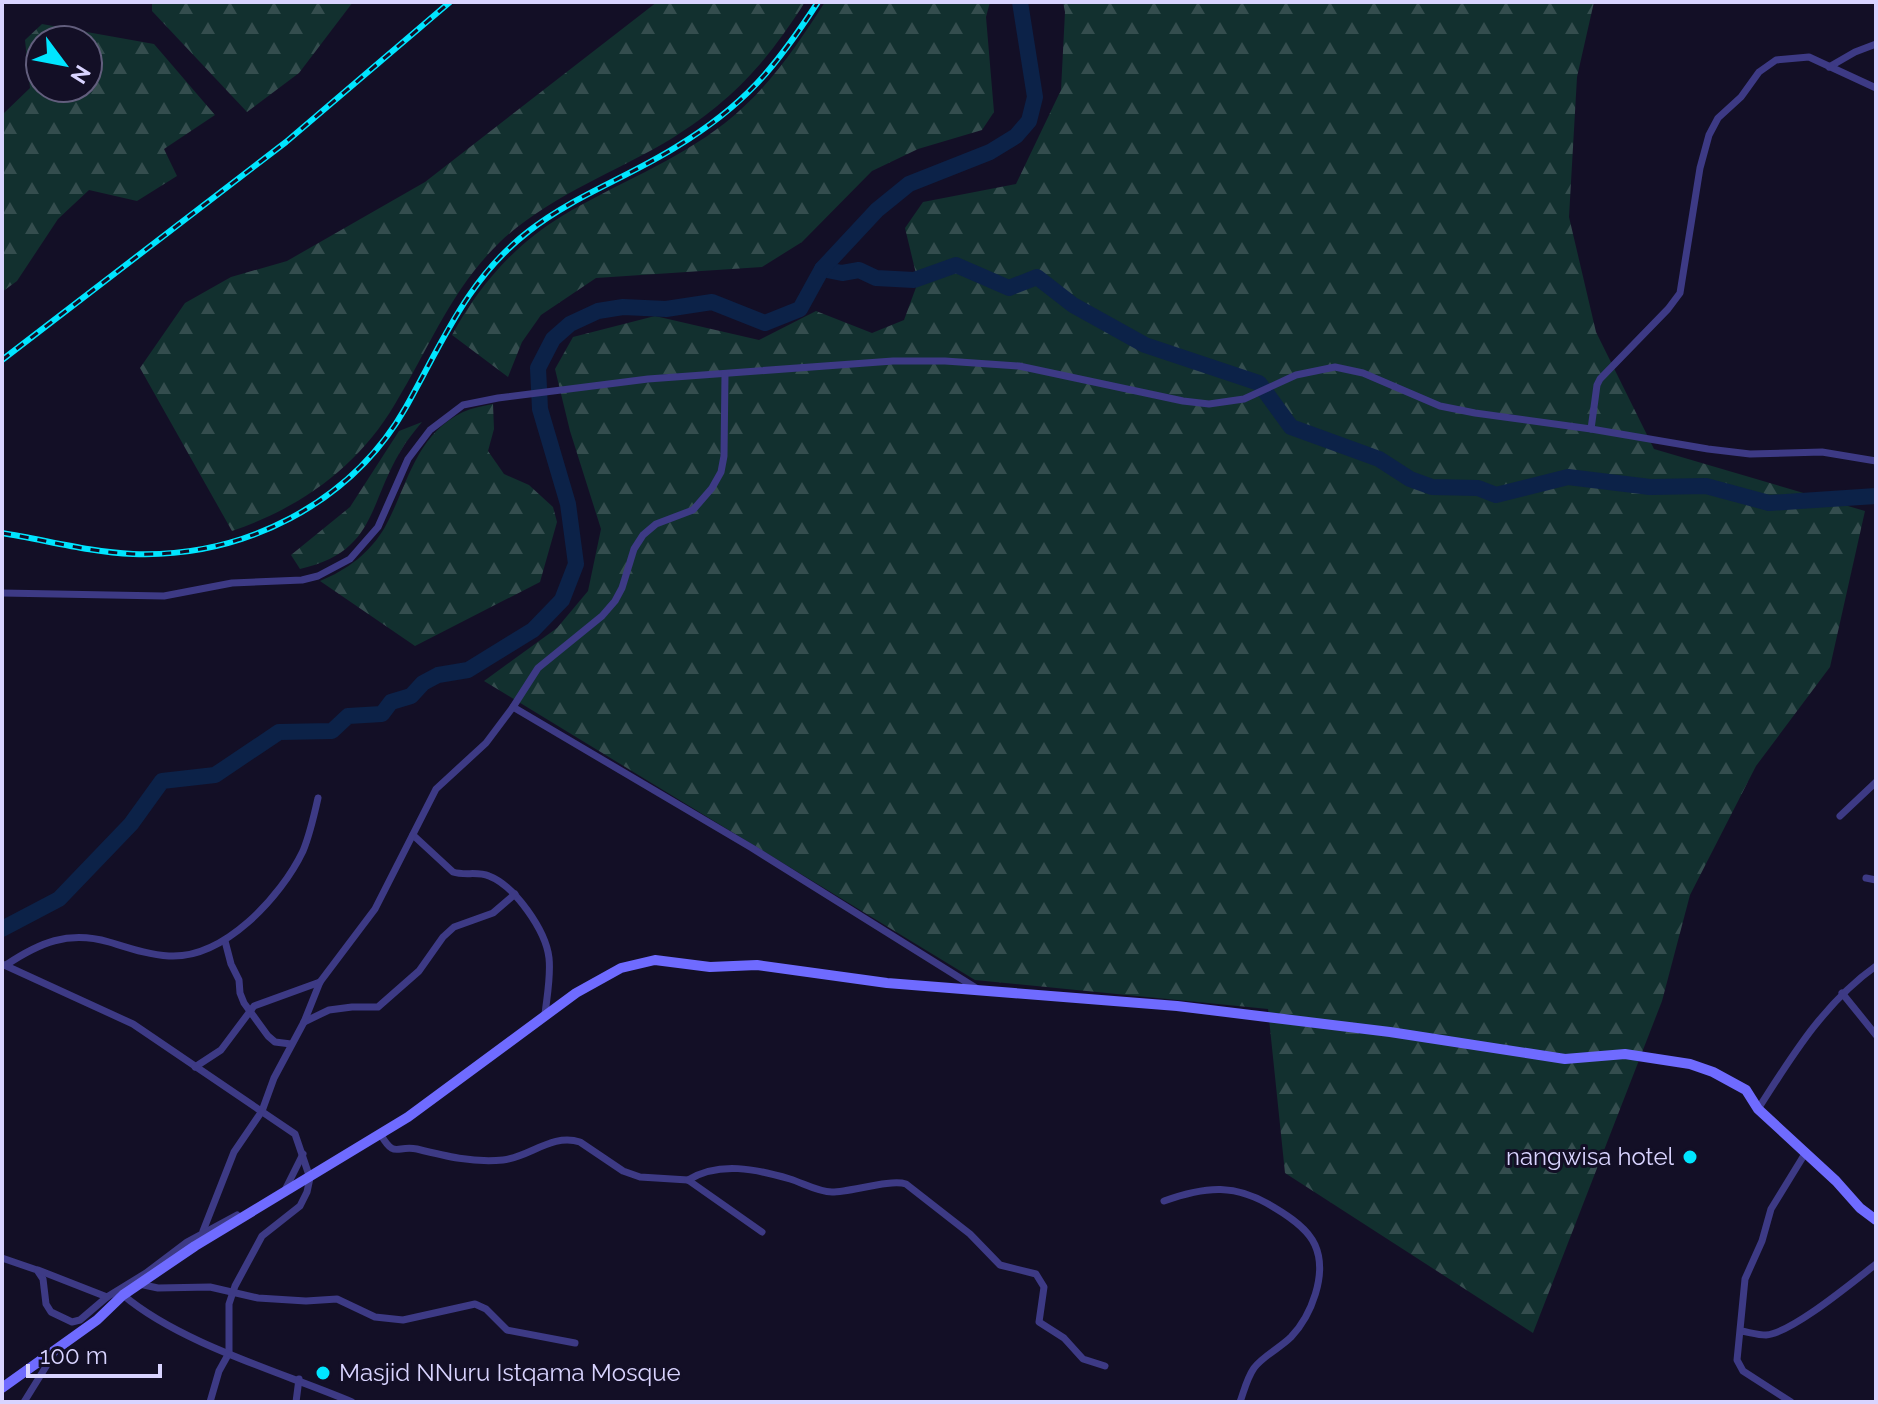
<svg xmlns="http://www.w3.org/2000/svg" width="1878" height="1404" font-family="Raleway,sans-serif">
  <defs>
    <pattern id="forest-firs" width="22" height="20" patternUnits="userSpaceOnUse" patternTransform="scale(2)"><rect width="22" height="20" fill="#12302f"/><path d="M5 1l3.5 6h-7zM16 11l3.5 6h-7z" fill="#344d4e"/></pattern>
  </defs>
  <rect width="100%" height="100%" fill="#130f26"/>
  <g fill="url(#forest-firs)" fill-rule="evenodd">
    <polygon points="152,2 353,2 299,73 247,112 152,11"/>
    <path d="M657,2H805C766,63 733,100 671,139C614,173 549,196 500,242C452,288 429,348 395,404C358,467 300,508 232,531L140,368L185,303L231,277L287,261L425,182Z"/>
    <path d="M825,2H990L986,17L994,112L982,130L918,149L872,171L802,242L762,267L596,278L541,315L522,342L508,377L452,335C478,287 514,245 562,216C615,184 675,162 725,123C768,89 796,47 825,2Z"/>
    <polygon points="1063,2 1594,2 1577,77 1569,217 1596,332 1654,449 1865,511 1830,667 1756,766 1690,895 1662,1001 1533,1333 1285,1173 1268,1009 975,980 484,681 557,628 588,591 601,529 570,431 555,369 573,337 655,316 759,340 816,311 872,333 904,320 918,282 905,228 923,202 1016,184 1061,90 1065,12"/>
    <path d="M42,24L154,44L215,115L164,149L177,176L137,201L89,190L58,219L17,281L2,292V115L30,88L25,40ZM88,40V88H40V40Z"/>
    <path d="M493,404L494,429L488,451L504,474L529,485L553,507L557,522L540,582L415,646L320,581C347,570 370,553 385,527C408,485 415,435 463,412C472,408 483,406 493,404Z"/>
    <path d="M422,422C414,432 406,441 400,452C368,506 375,552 300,569L291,555L350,507L399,431Z"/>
  </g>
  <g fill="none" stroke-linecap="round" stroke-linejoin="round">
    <g stroke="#0c2248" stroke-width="16">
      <polyline points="822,269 842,273 859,270 876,278 914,280 956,265 1009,288 1037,277 1073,305 1145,345 1259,383 1291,427 1379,459 1410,479 1432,487 1478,488 1496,495 1568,477 1650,487 1706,486 1769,503 1876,496"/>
      <polyline points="2,929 59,899 131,824 162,781 215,775 279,732 332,731 348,716 382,714 391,702 411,696 423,683 438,675 468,670 533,630 562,600 576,564 568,504 540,409 538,368 553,339 570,324 598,311 623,307 666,309 712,302 765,323 800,309 822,269 877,210 909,184 990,152 1016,136 1029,121 1035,97 1020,2"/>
    </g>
    <g stroke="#3d3a85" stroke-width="7">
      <polyline points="1829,67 1855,52 1876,44"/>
      <polyline points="1591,429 1597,385 1600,379 1668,309 1680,293 1700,168 1709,135 1718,118 1741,97 1759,72 1776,60 1809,57 1876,88"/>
      <polyline points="2,593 164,596 232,583 302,580 318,576 350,559 378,527 408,459 430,430 463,405 498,398 648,379 893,361 945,361 1019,366 1183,401 1209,404 1244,399 1296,375 1335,367 1363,373 1440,406 1475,413 1591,429 1708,449 1750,454 1822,452 1876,461"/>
      <polyline points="513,707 752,848 976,988"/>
      <polyline points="1840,816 1876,782"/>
      <path d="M413,835L453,872C465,876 477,871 489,876C515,886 546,931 549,958C551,976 547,996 545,1014"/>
      <polyline points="1866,878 1876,880"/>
      <polyline points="225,941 231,964 239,980 240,993 244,1003 268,1036 275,1042 291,1044"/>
      <polyline points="2,964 133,1024 295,1134 310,1178 307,1192 300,1206 262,1236 235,1286 229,1304 229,1353 219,1371 210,1402"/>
      <path d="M6,965C39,943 68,930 109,942C129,948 149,955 169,956C224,959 281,897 303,851C310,834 314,816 318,798"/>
      <polyline points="1842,993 1876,1035"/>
      <polyline points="304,1022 329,1010 352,1007 378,1007 419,971 443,937 454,927 493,913 515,894"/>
      <polyline points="195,1067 221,1050 254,1006 320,982"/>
      <path d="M1758,1109C1792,1056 1824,1003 1876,966"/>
      <path d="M381,1135C395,1159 396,1145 417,1149C445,1156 473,1163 503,1160C530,1157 552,1133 580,1142L623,1171L640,1177L688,1180L762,1232"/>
      <path d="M688,1180C719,1161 756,1169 790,1179C803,1183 818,1192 832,1192C851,1192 890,1179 906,1184L970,1234L1000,1265L1036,1274L1044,1287L1039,1322L1064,1338L1083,1359L1105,1366"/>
      <polyline points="286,1188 303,1154"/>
      <path d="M1164,1201C1206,1186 1236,1183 1275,1208C1290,1217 1308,1229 1315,1245C1328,1274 1311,1316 1291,1337C1280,1348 1263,1356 1254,1368C1247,1378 1244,1391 1240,1402"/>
      <polyline points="203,1231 234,1152 262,1111 274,1078 304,1022 320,982 375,909 436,789 486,743 513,707 538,668 602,616 615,601 622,588 634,549 643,535 656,524 693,510 712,488 721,472 724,456 725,374"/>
      <polyline points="2,1258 37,1270 43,1279 46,1304 51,1312 72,1322 80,1320 107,1297 146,1273 187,1242 237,1215"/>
      <polyline points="38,1270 107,1297"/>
      <polyline points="139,1284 158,1288 210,1287 258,1298 306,1301 337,1299 375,1317 403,1320 475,1304 486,1309 507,1330 575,1343"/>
      <path d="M123,1295C181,1344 281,1372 352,1402"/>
      <path d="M1741,1331C1748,1332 1758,1335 1766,1335C1792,1333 1854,1281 1876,1264"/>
      <polyline points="24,1402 55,1352"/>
      <polyline points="296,1402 299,1379"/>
      <polyline points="1791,1402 1743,1371 1737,1360 1745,1279 1762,1241 1771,1209 1806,1152"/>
    </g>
    <polyline stroke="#6f6bff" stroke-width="10" points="2,1388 97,1320 123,1295 195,1246 408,1117 576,993 621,968 655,960 710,967 757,965 887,983 1177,1006 1390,1032 1565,1059 1625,1054 1690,1064 1713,1072 1746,1090 1758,1109 1836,1181 1860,1208 1876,1220"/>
    <defs>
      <g id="rail">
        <polyline points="2,360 286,142 450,2"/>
        <path d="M2,533C46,540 89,552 133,554C243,558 351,504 406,407C443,341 468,278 529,231C574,196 628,177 676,147C745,105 775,68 818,2"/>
      </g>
    </defs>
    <use href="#rail" stroke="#00e5ff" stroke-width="6"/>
    <use href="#rail" stroke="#130f26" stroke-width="3" stroke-dasharray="9" stroke-linecap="butt"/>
  </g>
  <g fill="#00e5ff" stroke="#130f26" stroke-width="3">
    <circle cx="1690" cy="1157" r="8"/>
    <circle cx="323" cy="1373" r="8"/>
  </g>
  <g text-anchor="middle" stroke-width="6" stroke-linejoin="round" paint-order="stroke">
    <g font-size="24" fill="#d9d4ff" stroke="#130f26" text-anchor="end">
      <text x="1674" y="1165">nangwisa hotel</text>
      <text x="339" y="1381" text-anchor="start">Masjid NNuru Istqama Mosque</text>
    </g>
  </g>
  <rect width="1878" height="1404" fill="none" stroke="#d9d4ff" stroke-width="8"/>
  <g transform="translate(64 64) rotate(122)"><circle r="38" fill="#130f26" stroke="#625e7d" stroke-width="2"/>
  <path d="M0-6L14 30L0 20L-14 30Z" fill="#00e5ff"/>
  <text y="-12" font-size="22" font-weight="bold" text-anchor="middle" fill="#d9d4ff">N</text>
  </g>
  <path d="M28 1364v12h132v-12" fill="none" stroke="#d9d4ff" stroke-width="4"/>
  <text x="40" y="1364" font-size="24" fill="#d9d4ff" stroke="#130f26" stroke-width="6" paint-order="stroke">100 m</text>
</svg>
